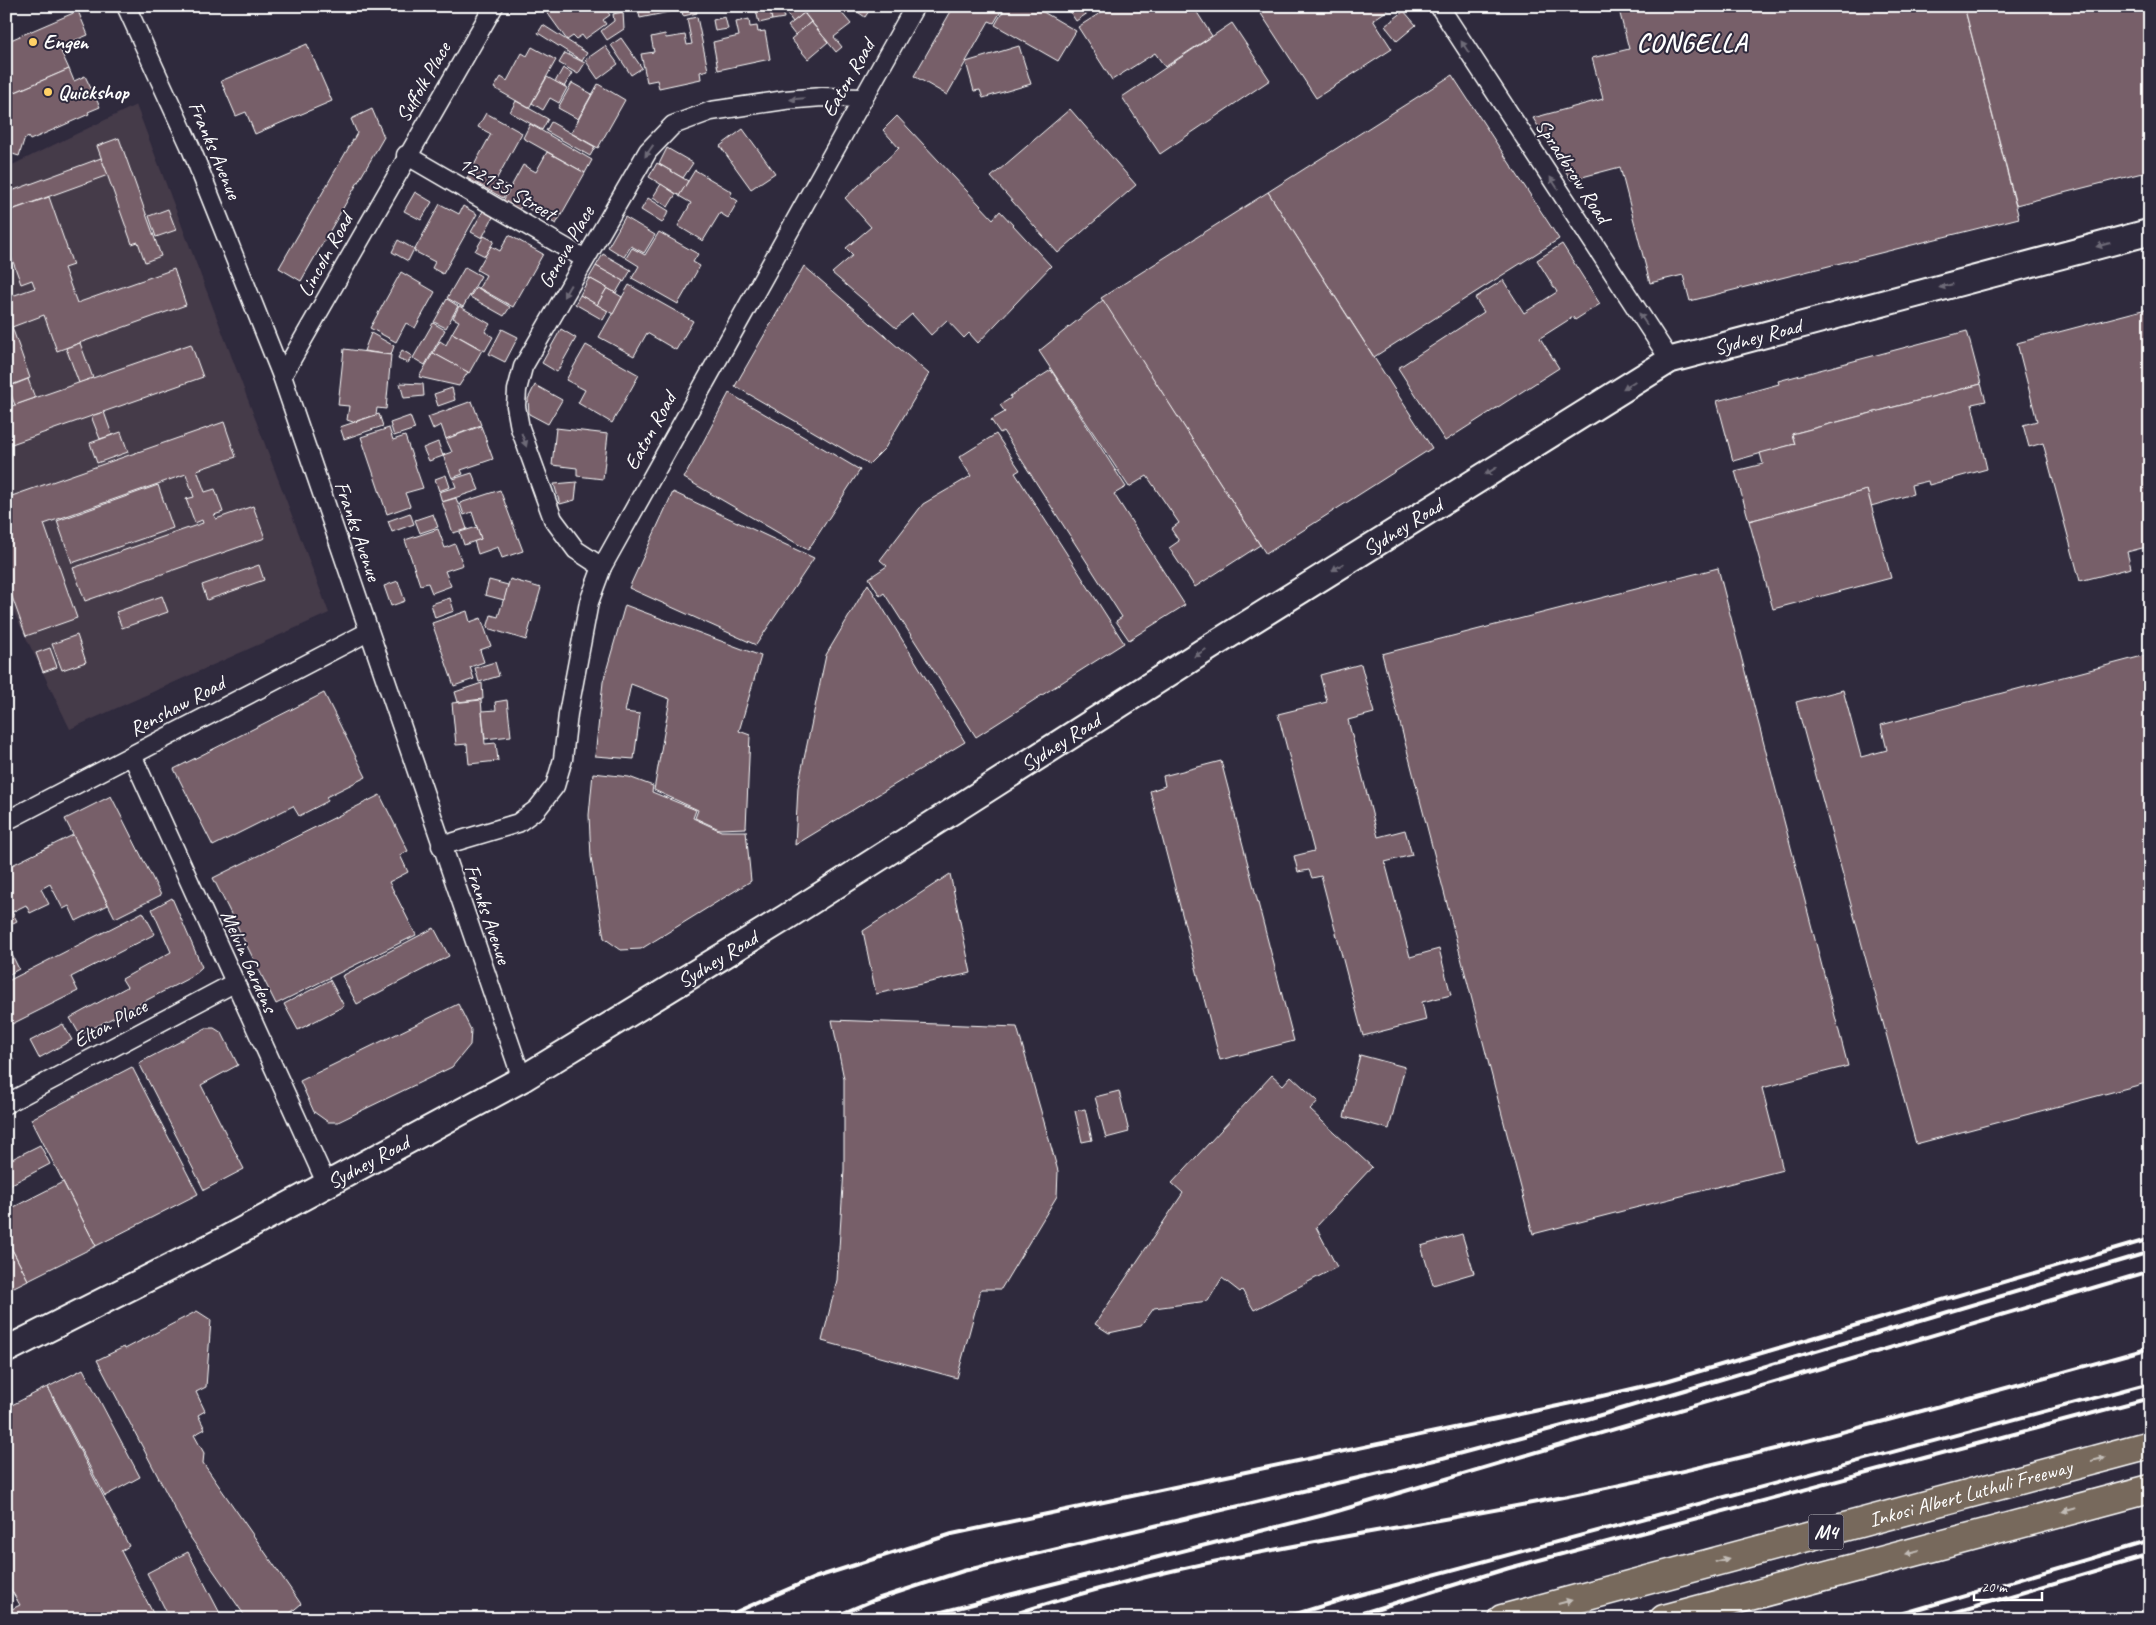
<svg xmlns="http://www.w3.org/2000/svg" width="2156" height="1625" font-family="Caveat,sans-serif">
  <rect width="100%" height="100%" fill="#2f2a3d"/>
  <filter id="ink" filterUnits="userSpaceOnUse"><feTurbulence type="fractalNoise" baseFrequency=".02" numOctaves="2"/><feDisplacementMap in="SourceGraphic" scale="10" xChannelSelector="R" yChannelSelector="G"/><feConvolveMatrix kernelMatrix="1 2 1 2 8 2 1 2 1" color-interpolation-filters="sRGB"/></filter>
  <g filter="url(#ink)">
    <polygon fill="#453a4a" points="136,105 329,613 70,729 6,596 6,168"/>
    <g fill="#775f69" stroke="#fff">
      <polygon points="553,6 609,6 611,9 607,11 610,15 603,20 606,24 585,39 582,35 576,39 573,36 567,40 546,11"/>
      <polygon points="612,6 622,6 623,11 613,12"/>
      <polygon points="652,6 673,6 674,11 640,18 638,9"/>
      <polygon points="681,6 695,6 697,13 683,16"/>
      <polygon points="755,6 769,6 772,20 759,23"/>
      <polygon points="769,6 782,6 784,18 772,20"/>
      <polygon points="790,6 800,6 805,12 793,22 785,11"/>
      <polygon points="815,6 836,6 851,24 834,37 842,47 836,52 805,14"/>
      <polygon points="849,6 869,6 871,8 865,17"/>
      <polygon points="954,6 1004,6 994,23 989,21 947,95 914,76"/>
      <polygon points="1006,6 1033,6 1076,31 1058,61 995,25"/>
      <polygon points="1066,6 1098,6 1076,21"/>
      <polygon points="1111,6 1193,6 1212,36 1165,67 1155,53 1112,80 1078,27"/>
      <polygon points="1256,6 1394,6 1373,20 1392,49 1316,98"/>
      <polygon points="1618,6 1964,6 2019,218 1690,301 1683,275 1650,283 1620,167 1571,180 1533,118 1603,99 1592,58 1629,49"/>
      <polygon points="1964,6 2150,6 2150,171 2016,205"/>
      <polygon points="78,11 88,35 59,47 69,69 6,96 6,42"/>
      <polygon points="1404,11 1416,25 1397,41 1385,26"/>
      <polygon points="623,12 624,29 607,40 601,31 614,21 613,14"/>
      <polygon points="804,13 811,22 795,35 788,26"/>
      <polygon points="697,17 708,70 700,72 701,79 659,88 657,80 647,82 641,54 654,52 651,37 665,34 666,38 685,35 687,45 692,44 687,19"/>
      <polygon points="725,17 728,29 715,31 713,20"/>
      <polygon points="749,19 750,27 757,26 758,32 765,31 770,59 718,70 713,42 739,36 736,22"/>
      <polygon points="811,22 828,42 808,59 791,39"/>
      <polygon points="1232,23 1270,80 1160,154 1122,97"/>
      <polygon points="543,25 587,53 582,61 538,33"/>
      <polygon points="621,38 642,68 631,75 611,45"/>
      <polygon points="307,44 332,101 255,134 246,112 236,116 221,81"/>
      <polygon points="605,46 618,64 598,79 585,60"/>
      <polygon points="1019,46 1031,84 983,98 980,90 974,91 966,62"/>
      <polygon points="532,47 556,60 529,108 494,88 501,77 507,81 522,53 527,56"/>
      <polygon points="565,53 585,63 578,74 559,63"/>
      <polygon points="563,68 572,73 564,87 555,82"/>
      <polygon points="69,69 74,81 85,76 100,107 88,112 89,114 30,140 28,137 24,140 19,156 6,152 6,96"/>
      <polygon points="1452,75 1559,239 1374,357 1268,192"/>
      <polygon points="547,77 567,88 559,103 550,98 543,110 532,103"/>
      <polygon points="572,83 592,94 578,119 558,108"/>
      <polygon points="598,84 625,100 598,148 571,133"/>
      <polygon points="516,101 548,119 542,130 510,112"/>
      <polygon points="372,109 384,137 301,281 279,268 357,133 351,119"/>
      <polygon points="1070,109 1136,185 1058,253 991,177"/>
      <polygon points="486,113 522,133 496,180 509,187 503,198 467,178 491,134 478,127"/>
      <polygon points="897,116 993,219 1000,211 1051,266 978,343 969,333 964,338 947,320 931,335 912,314 896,328 832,273 853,255 846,248 871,227 845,198 899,148 883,130"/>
      <polygon points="551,122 595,147 590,156 546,131"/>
      <polygon points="530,124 592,160 585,173 523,138"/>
      <polygon points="743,129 775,173 751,189 720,146"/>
      <polygon points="119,138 161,256 145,262 138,242 132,244 97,146"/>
      <polygon points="667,148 693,163 683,178 659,164"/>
      <polygon points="547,152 585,173 556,224 522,205 519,210 503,201 523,165 536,172"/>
      <polygon points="101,158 108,175 6,212 6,193"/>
      <polygon points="657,163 688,181 680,196 649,177"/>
      <polygon points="695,170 732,192 730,196 738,201 728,218 720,213 703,241 678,226 691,203 679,196"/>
      <polygon points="661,184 676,194 668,207 653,197"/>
      <polygon points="415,192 432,202 421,220 404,211"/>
      <polygon points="1268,192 1432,448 1266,554 1101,298"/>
      <polygon points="49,197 73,265 64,268 77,303 174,269 186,305 57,351 44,315 12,327 30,378 6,387 6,298 35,288 32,280 21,284 6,242 6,212"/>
      <polygon points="648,198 669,211 662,223 641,210"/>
      <polygon points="440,204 459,214 463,206 477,214 443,274 432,268 435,262 414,251"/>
      <polygon points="168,209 176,230 156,237 149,216"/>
      <polygon points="483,211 493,217 482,238 471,232"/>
      <polygon points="625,217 655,235 644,253 631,246 624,257 608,247"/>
      <polygon points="659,232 698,254 693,262 700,266 678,304 632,278 639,266 626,258 632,248 645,255"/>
      <polygon points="509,235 543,254 513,307 479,288 486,275 477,270 491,246 500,251"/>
      <polygon points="484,236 494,241 485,256 475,251"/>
      <polygon points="398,240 414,249 408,261 392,252"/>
      <polygon points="1562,244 1600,304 1575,320 1573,317 1540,338 1559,368 1445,441 1398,368 1484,312 1475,298 1503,280 1524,313 1557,292 1537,260"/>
      <polygon points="603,254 631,270 624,282 596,266"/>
      <polygon points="596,266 623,281 616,293 589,278"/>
      <polygon points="804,266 929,374 885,448 869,464 735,386"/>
      <polygon points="465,267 481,276 463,307 447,298"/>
      <polygon points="401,272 435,292 415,328 406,323 396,342 370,328"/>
      <polygon points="589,278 607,288 597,305 580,295"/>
      <polygon points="629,285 693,321 676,350 647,333 634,356 599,337"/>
      <polygon points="476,287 510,307 504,316 470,297"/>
      <polygon points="607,288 622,297 613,314 597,305"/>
      <polygon points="580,295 608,311 603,320 575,304"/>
      <polygon points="447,299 458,306 446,328 434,322"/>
      <polygon points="1103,300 1260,545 1195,587 1169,548 1179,541 1171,529 1179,523 1147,476 1129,487 1039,351"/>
      <polygon points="459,306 490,324 485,332 493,337 485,351 452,333 459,321 453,318"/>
      <polygon points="2150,308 2150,546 2127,552 2131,568 2080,581 2043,443 2029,447 2023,425 2037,421 2017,343"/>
      <polygon points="433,323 445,330 425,365 413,358"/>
      <polygon points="502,329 518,337 505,362 489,354"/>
      <polygon points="561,329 576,338 557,372 542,363"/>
      <polygon points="1967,331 1981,384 1792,434 1795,444 1733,461 1717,401 1779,384 1778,381"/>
      <polygon points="371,333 394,346 391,355 364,351"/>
      <polygon points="452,333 482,350 469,373 433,353 440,341 446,345"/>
      <polygon points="80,343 93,378 79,383 66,348"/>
      <polygon points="191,344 203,377 6,446 6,408"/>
      <polygon points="586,345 639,375 612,423 578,403 585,390 566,380"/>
      <polygon points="344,349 391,355 386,409 377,408 376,415 353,422 347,420 349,406 338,405"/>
      <polygon points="402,350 412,356 408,363 398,358"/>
      <polygon points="433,353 468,372 459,386 419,377"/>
      <polygon points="1051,370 1126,487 1114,494 1185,605 1129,640 1116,621 1122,617 1003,431 1000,433 991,420 1005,412 1000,405 1011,398 1010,396"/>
      <polygon points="28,379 35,398 15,405 8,387"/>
      <polygon points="400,383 423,384 424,396 404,398"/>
      <polygon points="1981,384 1986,401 1972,404 1987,469 1929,485 1928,481 1911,485 1913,494 1871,506 1867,490 1749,521 1735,471 1763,464 1760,453 1795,444 1792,434"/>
      <polygon points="535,385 562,400 548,424 529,414 528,399"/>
      <polygon points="452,388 455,400 438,406 434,394"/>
      <polygon points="729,393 860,470 808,550 684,478"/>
      <polygon points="472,401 481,425 446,439 441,425 433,429 428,417"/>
      <polygon points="104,412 112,435 100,439 91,416"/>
      <polygon points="379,414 383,426 344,439 340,427"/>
      <polygon points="410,416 415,429 394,436 390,423"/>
      <polygon points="224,422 236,457 197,470 205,492 215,489 223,512 214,515 216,519 253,506 265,538 85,601 73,568 203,523 202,520 195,523 186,499 194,497 186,474 44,524 77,618 26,636 6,580 6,498"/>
      <polygon points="481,426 493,459 461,470 463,474 452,478 443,455 452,452 446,439"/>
      <polygon points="389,428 393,440 405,436 423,488 405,493 410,506 387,514 361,437"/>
      <polygon points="556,428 608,434 603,479 577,476 577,468 552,465"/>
      <polygon points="121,432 128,452 97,463 90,443"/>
      <polygon points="996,434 1020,470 1015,473 1124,643 976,737 884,593 880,596 869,578 887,566 880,560 923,504 971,476 959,457"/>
      <polygon points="438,442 443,456 429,461 423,448"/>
      <polygon points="472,473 479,490 442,502 439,492 456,487 453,479"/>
      <polygon points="446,475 450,487 439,491 435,479"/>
      <polygon points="577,482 575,500 560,504 554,484"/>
      <polygon points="158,485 173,528 72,563 57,521"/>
      <polygon points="500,490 523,551 502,558 498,547 478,554 474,541 481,539 472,512 464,515 460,503"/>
      <polygon points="1867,490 1891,578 1773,609 1749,521"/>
      <polygon points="673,492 814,558 756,645 629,588"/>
      <polygon points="456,498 467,529 453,533 442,502"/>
      <polygon points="410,513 414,524 392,532 388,521"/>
      <polygon points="433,514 438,527 420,533 415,520"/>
      <polygon points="477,527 481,539 464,545 460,532"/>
      <polygon points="438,529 445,548 455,544 463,565 445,571 451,586 432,593 428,583 420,585 405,540"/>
      <polygon points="259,565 264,580 207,600 202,585"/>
      <polygon points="1718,568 1848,1066 1762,1088 1783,1170 1533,1234 1382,654"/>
      <polygon points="510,579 541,588 526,640 487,628 491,615 498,617"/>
      <polygon points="489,580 508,585 504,600 485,595"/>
      <polygon points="398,581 405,601 391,606 384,586"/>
      <polygon points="868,584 965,742 795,845 798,787 826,655"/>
      <polygon points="162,596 168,612 122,628 116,612"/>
      <polygon points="450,598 454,611 435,618 431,604"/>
      <polygon points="625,605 761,656 739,731 750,735 746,828 719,829 695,818 698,810 654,790 670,699 631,684 625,712 640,714 634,759 595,756 603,682"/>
      <polygon points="467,611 470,622 481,618 491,646 480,650 484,662 470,667 474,679 454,686 432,623"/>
      <polygon points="77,635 86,662 62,670 52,644"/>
      <polygon points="50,648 57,667 43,672 36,653"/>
      <polygon points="2150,654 2150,1082 1916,1144 1796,702 1843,690 1861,757 1887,750 1881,725"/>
      <polygon points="495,662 499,676 479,682 475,668"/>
      <polygon points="1361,664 1374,713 1348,720 1378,837 1405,830 1412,855 1385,862 1410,957 1439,949 1451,995 1422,1002 1426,1020 1363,1036 1321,876 1312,878 1309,870 1298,872 1294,856 1314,851 1278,714 1327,702 1320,675"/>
      <polygon points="482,683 483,699 458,702 455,692"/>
      <polygon points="324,693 366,777 326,797 328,801 299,816 293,806 213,846 174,769"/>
      <polygon points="481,700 485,744 496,743 498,761 469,764 467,744 456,745 452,703"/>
      <polygon points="507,700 511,736 485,739 482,711 496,710 495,702"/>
      <polygon points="1221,761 1294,1041 1220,1060 1150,791 1165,786 1163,776"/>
      <polygon points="593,773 629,777 653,786 652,792 696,810 693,818 721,831 746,831 751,881 641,949 621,950 604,938 591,857 589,815"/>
      <polygon points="380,795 408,851 400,855 408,872 389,882 416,935 276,1004 213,878"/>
      <polygon points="111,796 161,895 115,918 65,819"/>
      <polygon points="73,835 108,905 76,921 69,906 63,909 50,884 41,889 49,904 30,913 26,905 12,912 17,921 7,926 6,868"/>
      <polygon points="950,874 971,973 876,994 863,931"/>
      <polygon points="172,898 202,967 191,977 80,1035 70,1018 127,987 122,979 171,952 152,909"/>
      <polygon points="143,912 155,934 71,977 78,991 6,1027 6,982"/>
      <polygon points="434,928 449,956 357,1004 342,976"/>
      <polygon points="12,955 19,969 6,976 6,958"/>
      <polygon points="330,980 344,1006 298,1030 284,1004"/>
      <polygon points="458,1004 471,1030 470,1045 452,1067 338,1122 328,1122 314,1112 300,1081"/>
      <polygon points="832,1020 1017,1027 1058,1171 1057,1196 1001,1289 981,1289 957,1378 822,1341 837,1280 844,1170 844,1079"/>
      <polygon points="63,1024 72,1040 39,1058 30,1041"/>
      <polygon points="206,1028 214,1028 222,1033 238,1065 201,1085 244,1169 204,1190 139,1063"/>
      <polygon points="6,1045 14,1061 6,1065"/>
      <polygon points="1360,1055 1405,1067 1389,1129 1344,1117"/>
      <polygon points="132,1067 198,1194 96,1246 31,1119"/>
      <polygon points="1272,1075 1283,1085 1291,1076 1318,1101 1310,1110 1372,1167 1316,1227 1337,1267 1254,1310 1242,1290 1240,1292 1222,1278 1208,1301 1154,1308 1141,1326 1109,1333 1095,1324 1183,1193 1172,1183"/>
      <polygon points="1119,1091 1129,1132 1106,1138 1095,1097"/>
      <polygon points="1085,1109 1092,1140 1082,1142 1075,1111"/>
      <polygon points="40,1145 50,1164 6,1187 6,1162"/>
      <polygon points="63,1182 96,1246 28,1280 6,1238 6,1211"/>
      <polygon points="1462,1234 1474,1273 1433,1285 1421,1246"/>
      <polygon points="6,1238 28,1280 6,1291"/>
      <polygon points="197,1311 211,1320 206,1387 196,1392 205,1411 198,1415 205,1429 194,1435 204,1453 203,1463 301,1604 283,1619 247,1619 188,1534 97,1360 124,1347 125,1349"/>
      <polygon points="83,1369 140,1477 105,1496 48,1387"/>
      <polygon points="47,1387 129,1546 121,1551 156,1619 6,1619 6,1612 20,1605 6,1581 6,1408"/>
      <polygon points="188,1552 223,1619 170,1619 147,1573"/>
    </g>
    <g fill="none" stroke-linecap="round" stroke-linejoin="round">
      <defs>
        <g id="street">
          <polyline points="126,6 190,146 282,376 522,1079"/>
          <polyline points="1439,6 1670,360"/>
          <polyline points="406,155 585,259"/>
          <polyline points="282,376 494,6"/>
          <polyline points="602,567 576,550 553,519 520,428 516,406 517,390 523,367 648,151 673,125 711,111 785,100 822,97 863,98"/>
          <polyline points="132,755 327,1185"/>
          <polyline points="6,821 368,632"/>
          <polyline points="441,846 518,823 537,809 555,786 563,759 568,714 589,602 602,567 915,6"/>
          <polyline points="6,1104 234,983"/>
        </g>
        <g id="secondary">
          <path id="s1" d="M6,1350L222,1241L522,1079L785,918L1210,647L1670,360L2150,232"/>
        </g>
        <g id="highway">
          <path id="s2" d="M1502,1619L2150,1445"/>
          <polyline points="1664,1619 2150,1489"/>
        </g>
      </defs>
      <use href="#street" stroke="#fff" stroke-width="21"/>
      <use href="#secondary" stroke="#fff" stroke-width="29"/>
      <use href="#highway" stroke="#fff" stroke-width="31"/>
      <use href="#street" stroke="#2f2a3d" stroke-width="18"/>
      <use href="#secondary" stroke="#2f2a3d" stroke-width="25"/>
      <use href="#highway" stroke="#77695c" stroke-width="28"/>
      <g stroke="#fff" stroke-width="4">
        <polyline points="720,1619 814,1578 952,1534 1572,1403 1666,1381 2150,1239"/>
        <polyline points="829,1619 874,1600 963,1571 1439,1459 1577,1422 2150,1252"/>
        <polyline points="914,1619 1324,1515 2150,1271"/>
        <path d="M1000,1619C1184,1556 1378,1534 1568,1496C1765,1456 1957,1402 2150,1348"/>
        <polyline points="1280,1619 1351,1597 2150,1383"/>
        <polyline points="1343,1619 1509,1568 2150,1398"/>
        <polyline points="1884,1619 2150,1541"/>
        <polyline points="1932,1619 2150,1555"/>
      </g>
    </g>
    <defs><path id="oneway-solid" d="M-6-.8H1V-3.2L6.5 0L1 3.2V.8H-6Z" transform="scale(1.25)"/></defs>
    <g fill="#6d6a77">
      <use href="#oneway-solid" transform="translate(1465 47) rotate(-123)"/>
      <use href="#oneway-solid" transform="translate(797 99) rotate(175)"/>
      <use href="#oneway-solid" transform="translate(649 151) rotate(125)"/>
      <use href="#oneway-solid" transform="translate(1554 183) rotate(-123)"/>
      <use href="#oneway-solid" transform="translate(2103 245) rotate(165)"/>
      <use href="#oneway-solid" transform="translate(1946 286) rotate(165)"/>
      <use href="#oneway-solid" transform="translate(567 291) rotate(120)"/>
      <use href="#oneway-solid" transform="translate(1643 319) rotate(-123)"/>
      <use href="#oneway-solid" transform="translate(1629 385) rotate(148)"/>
      <use href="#oneway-solid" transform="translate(524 440) rotate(70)"/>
      <use href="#oneway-solid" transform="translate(1491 471) rotate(148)"/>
      <use href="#oneway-solid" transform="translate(1338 567) rotate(148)"/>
      <use href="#oneway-solid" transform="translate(1200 653) rotate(148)"/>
    </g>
    <g fill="#c2bcb6">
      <use href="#oneway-solid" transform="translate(2099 1459) rotate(-15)"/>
      <use href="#oneway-solid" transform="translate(2069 1510) rotate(165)"/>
      <use href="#oneway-solid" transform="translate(1912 1552) rotate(165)"/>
      <use href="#oneway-solid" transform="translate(1722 1560) rotate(-15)"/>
      <use href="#oneway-solid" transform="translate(1565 1602) rotate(-15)"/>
    </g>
  </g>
  <g fill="#ffd166" stroke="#2f2a3d" stroke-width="2">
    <circle cx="33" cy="42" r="5"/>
    <circle cx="48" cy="92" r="5"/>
  </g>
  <g text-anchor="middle" stroke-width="4" stroke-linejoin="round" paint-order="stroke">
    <rect fill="#2f2a3d" stroke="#c1bfc5" stroke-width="1" x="1808.5" y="1514.5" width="35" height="35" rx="4"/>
    <g font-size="20" font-weight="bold" fill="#fff">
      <text x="1826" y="1539">M4</text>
    </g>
    <g font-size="21" font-weight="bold" fill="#fff" stroke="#2f2a3d" text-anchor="start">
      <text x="43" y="49">Engen</text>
      <text x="58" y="99">Quickshop</text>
    </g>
    <g font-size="21" fill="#fff" stroke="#2f2a3d">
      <text transform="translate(848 78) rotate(-60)" y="7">Eaton Road</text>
      <text transform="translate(423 82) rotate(-60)" y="7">Suffolk Place</text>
      <text transform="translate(215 150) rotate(67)" y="7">Franks Avenue</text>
      <text transform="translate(1573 171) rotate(57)" y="7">Spradbrow Road</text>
      <text transform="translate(507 188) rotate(30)" y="7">122135 Street</text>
      <text transform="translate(566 247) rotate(-60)" y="7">Geneva Place</text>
      <text transform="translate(325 255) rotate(-61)" y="7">Lincoln Road</text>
      <text dy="7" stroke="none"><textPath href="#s1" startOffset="2028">Sydney Road</textPath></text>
      <text transform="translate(650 431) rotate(-61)" y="7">Eaton Road</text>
      <text dy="7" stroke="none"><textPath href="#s1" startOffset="1622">Sydney Road</textPath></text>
      <text transform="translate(358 531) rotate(71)" y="7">Franks Avenue</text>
      <text transform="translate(177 706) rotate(-28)" y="7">Renshaw Road</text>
      <text dy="7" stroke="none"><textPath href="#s1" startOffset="1218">Sydney Road</textPath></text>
      <text transform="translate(488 914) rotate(71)" y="7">Franks Avenue</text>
      <text dy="7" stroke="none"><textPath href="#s1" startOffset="812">Sydney Road</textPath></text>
      <text transform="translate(249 961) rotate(66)" y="7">Melvin Gardens</text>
      <text transform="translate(110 1023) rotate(-28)" y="7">Elton Place</text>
      <text dy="7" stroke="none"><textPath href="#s1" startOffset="408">Sydney Road</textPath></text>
      <text dy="7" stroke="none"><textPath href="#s2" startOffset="485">Inkosi Albert Luthuli Freeway</textPath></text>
    </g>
    <g font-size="26" font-weight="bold" letter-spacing="1" fill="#fff" stroke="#2f2a3d">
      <text x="1692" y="51">CONGELLA</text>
    </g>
  </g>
  <rect width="2156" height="1625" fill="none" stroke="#2f2a3d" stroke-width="25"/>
  <rect x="12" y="12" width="2131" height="1600" fill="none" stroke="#fff" stroke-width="2" filter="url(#ink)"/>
  <path d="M1974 1592v8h68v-8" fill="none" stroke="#ffffff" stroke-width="2.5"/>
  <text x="1981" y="1592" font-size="15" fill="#ffffff" stroke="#2f2a3d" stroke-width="4" paint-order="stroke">20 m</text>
</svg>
